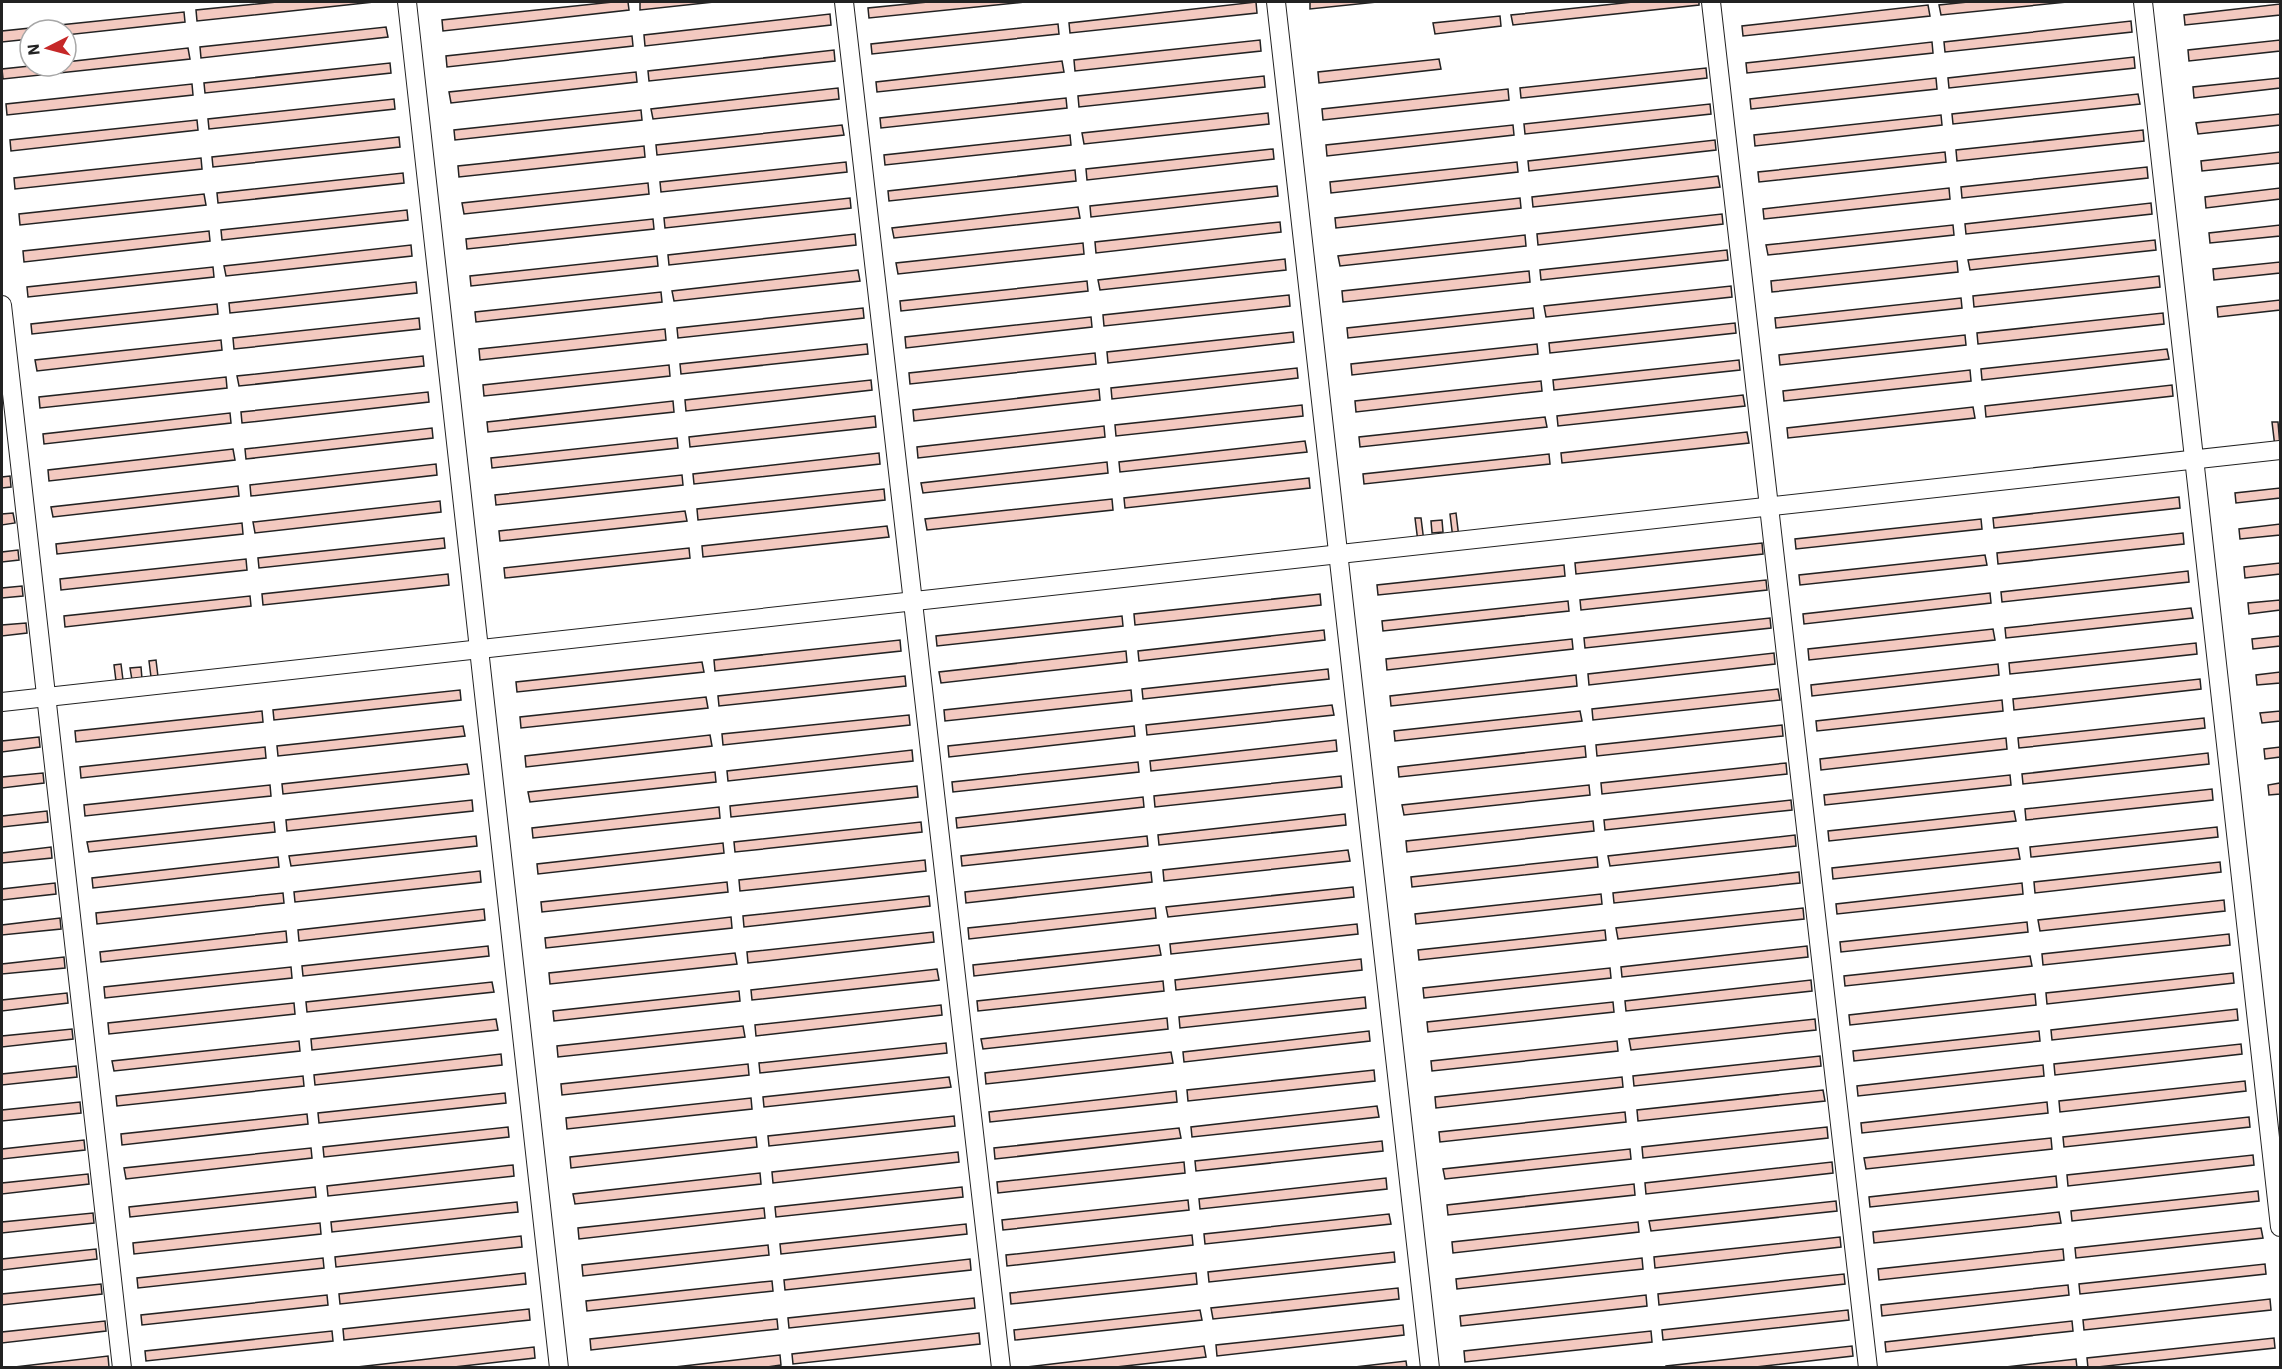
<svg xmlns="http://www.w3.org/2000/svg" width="2282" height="1369" font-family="'IBM Plex Sans',sans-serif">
  <rect width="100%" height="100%" fill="#fff"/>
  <g fill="#f3c9c0" stroke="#222" stroke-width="1.5">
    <polygon points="277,2 374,2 197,21 196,10"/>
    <polygon points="613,2 628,2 629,10 443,31 442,20"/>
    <polygon points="640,2 714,2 640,10"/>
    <polygon points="928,2 1025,2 869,18 868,8"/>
    <polygon points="1256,2 1257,13 1070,33 1069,23"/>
    <polygon points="1310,2 1377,2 1310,9"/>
    <polygon points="1633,2 1699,2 1699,5 1513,25 1511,15"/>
    <polygon points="1968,2 2067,2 1941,15 1939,5"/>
    <polygon points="2280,4 2280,15 2185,25 2184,15"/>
    <polygon points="1928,5 1930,16 1743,36 1742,26"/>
    <polygon points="184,12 185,22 66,35 66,30 30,30 30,39 2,42 2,31"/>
    <polygon points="830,14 831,25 645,46 644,35"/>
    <polygon points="1500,16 1501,26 1435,34 1433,23"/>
    <polygon points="2131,21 2132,32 1945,52 1944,42"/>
    <polygon points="1058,24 1059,34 872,54 871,44"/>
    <polygon points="386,27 388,37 201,58 200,47"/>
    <polygon points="632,36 633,46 447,67 446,56"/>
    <polygon points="1260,40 1261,51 1075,71 1074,60"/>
    <polygon points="2280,40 2280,51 2189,61 2188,50"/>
    <polygon points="1932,42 1933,53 1747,73 1746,63"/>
    <polygon points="188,48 190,59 3,79 2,69 30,66 66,66 66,62"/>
    <polygon points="834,50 835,61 649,81 648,71"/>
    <polygon points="2134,57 2135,68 1949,88 1948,78"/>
    <polygon points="1439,59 1441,69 1319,83 1318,72"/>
    <polygon points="1062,61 1064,72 877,92 876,82"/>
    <polygon points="390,63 391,73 205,93 204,83"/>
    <polygon points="1706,68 1707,78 1521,98 1520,88"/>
    <polygon points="636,72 637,82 451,103 449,92"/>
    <polygon points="1264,76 1265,87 1079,107 1078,96"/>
    <polygon points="1936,78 1937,89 1751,109 1750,99"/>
    <polygon points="2280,78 2280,88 2194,98 2193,87"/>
    <polygon points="192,84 193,95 7,115 6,104"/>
    <polygon points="838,88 839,99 653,119 651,109"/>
    <polygon points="1508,89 1509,100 1323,120 1322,109"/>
    <polygon points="2138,94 2140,104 1953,124 1952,114"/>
    <polygon points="1066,98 1067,108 881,128 880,118"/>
    <polygon points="394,99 395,109 209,129 208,119"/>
    <polygon points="1710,104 1711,114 1525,134 1524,124"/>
    <polygon points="641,110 642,120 455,140 454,130"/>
    <polygon points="1268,113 1269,124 1084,144 1082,133"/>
    <polygon points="2280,114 2280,125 2198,134 2196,123"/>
    <polygon points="1941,115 1942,125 1755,146 1754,135"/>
    <polygon points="197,120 198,130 11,151 10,140"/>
    <polygon points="842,125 844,135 657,155 656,145"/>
    <polygon points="1513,125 1514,135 1327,156 1326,145"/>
    <polygon points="2143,130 2144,141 1957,161 1956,150"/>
    <polygon points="1070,135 1071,145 885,165 884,155"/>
    <polygon points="399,137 400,147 213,167 212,157"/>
    <polygon points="1715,140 1716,150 1529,171 1528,161"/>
    <polygon points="644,146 645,157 459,177 458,166"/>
    <polygon points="1273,149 1274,159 1087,180 1086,169"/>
    <polygon points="1945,152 1946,162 1759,182 1758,172"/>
    <polygon points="2280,152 2280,163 2202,171 2201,161"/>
    <polygon points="201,158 202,169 15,189 14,178"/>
    <polygon points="846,162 847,172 661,192 660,182"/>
    <polygon points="1517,162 1518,172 1331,193 1330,182"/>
    <polygon points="2147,167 2148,178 1962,198 1961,187"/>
    <polygon points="1075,170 1076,181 889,201 888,191"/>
    <polygon points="403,173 404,183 218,203 217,193"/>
    <polygon points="1718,176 1720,187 1533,207 1532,197"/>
    <polygon points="648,183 649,194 464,214 462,203"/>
    <polygon points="1277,186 1278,196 1091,217 1090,206"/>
    <polygon points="1949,188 1950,199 1764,219 1763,209"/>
    <polygon points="2280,188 2280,199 2206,208 2205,197"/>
    <polygon points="204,194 206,205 20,225 19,214"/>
    <polygon points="850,198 851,208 665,228 664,218"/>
    <polygon points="1520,198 1521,208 1336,228 1335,218"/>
    <polygon points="2151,203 2152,214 1966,234 1965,224"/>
    <polygon points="1078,207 1080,218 894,238 892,228"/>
    <polygon points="407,210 408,220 222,240 221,230"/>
    <polygon points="1722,214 1723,224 1538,245 1537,234"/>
    <polygon points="653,219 654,229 467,249 466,239"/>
    <polygon points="1280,222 1281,232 1096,253 1095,242"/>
    <polygon points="1953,225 1954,235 1768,255 1766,245"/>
    <polygon points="2280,225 2280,236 2210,243 2209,233"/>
    <polygon points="209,231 210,241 24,262 23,251"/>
    <polygon points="855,234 856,245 669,265 668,255"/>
    <polygon points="1525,235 1526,246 1340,266 1338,256"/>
    <polygon points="2155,240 2156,250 1970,270 1968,260"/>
    <polygon points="1083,243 1084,254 898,274 896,263"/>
    <polygon points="411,245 412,256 226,276 224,266"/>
    <polygon points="1727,250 1728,260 1541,280 1540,270"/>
    <polygon points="657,256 658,266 471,286 470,276"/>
    <polygon points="1285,259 1286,270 1100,290 1098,280"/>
    <polygon points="1957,261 1958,272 1772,292 1771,281"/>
    <polygon points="2280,262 2280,273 2214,280 2213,269"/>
    <polygon points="213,267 214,277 28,297 27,287"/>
    <polygon points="858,270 860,281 674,301 672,291"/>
    <polygon points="1529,271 1530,282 1343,302 1342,291"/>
    <polygon points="2159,276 2160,287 1974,307 1973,296"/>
    <polygon points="1087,281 1088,291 901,311 900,301"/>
    <polygon points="416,282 417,293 230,313 229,303"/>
    <polygon points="1731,286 1732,297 1546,317 1544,306"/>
    <polygon points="661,292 662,302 476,322 475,312"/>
    <polygon points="1289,295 1290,306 1104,326 1103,315"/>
    <polygon points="1961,298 1962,308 1776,328 1775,318"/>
    <polygon points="2280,300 2280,310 2218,317 2217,307"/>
    <polygon points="217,304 218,314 32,334 31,324"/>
    <polygon points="863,308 864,318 678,338 677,328"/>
    <polygon points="1533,308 1534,318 1348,338 1347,328"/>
    <polygon points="2163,313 2164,324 1978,344 1977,333"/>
    <polygon points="1091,317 1092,327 906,348 905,337"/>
    <polygon points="419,318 420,329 234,349 233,338"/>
    <polygon points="1735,323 1736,333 1550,353 1549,343"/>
    <polygon points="665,329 666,340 480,360 479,349"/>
    <polygon points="1293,332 1294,342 1108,363 1107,352"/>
    <polygon points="1965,335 1966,345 1780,365 1779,355"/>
    <polygon points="221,340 222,350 37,371 35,360"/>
    <polygon points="867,344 868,354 681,374 680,364"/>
    <polygon points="1537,344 1538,354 1352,375 1351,364"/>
    <polygon points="2167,349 2169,359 1982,380 1981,369"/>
    <polygon points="1095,353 1096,364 910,384 909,373"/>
    <polygon points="423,356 424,366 239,386 237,376"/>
    <polygon points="1739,360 1740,370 1554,390 1553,380"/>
    <polygon points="669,365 670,376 484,396 483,385"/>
    <polygon points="1297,368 1298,378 1112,399 1111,388"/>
    <polygon points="1970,370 1971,381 1784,401 1783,391"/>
    <polygon points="226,377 227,388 40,408 39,397"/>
    <polygon points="871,380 872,390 686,411 685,400"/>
    <polygon points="1541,381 1542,391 1356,412 1355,401"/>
    <polygon points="2172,385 2173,396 1986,417 1985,406"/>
    <polygon points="1099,389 1100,400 914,421 913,410"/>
    <polygon points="428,392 429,402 242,423 241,412"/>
    <polygon points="1743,395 1745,406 1558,426 1557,416"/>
    <polygon points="673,401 674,412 488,432 487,422"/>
    <polygon points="1302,405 1303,416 1116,436 1115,425"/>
    <polygon points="1973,407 1975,418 1788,438 1787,428"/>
    <polygon points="230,413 231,423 44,444 43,434"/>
    <polygon points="875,416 876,427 690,447 689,437"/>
    <polygon points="1545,417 1547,427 1360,447 1359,437"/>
    <polygon points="2272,422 2278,422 2280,446 2275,447"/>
    <polygon points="1104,426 1105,437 918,458 917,447"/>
    <polygon points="432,428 433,438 246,459 245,449"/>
    <polygon points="1747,432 1749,443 1562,463 1561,453"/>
    <polygon points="677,438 678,448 492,468 491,458"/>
    <polygon points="1305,441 1307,452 1120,472 1119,462"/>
    <polygon points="233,449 235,460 49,481 48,470"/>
    <polygon points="879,453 880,464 694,484 693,474"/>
    <polygon points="1549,454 1550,464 1364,484 1363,474"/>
    <polygon points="1107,462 1108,473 923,493 921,483"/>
    <polygon points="436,464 437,475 251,496 250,485"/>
    <polygon points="682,475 683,485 496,505 495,495"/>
    <polygon points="10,476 11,487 2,488 2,477"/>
    <polygon points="1309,478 1310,488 1125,508 1124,498"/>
    <polygon points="238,486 239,496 53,517 51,507"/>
    <polygon points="2280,488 2280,498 2236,503 2235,493"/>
    <polygon points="884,489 885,500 698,520 697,509"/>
    <polygon points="2179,497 2180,508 1994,528 1993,518"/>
    <polygon points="1112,499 1113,510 927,530 925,519"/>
    <polygon points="440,501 441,512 255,533 253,522"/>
    <polygon points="685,511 687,521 500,541 499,531"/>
    <polygon points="13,513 15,523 2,525 2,514"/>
    <polygon points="1456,513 1459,538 1453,539 1450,514"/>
    <polygon points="1415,518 1421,518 1424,542 1418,542"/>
    <polygon points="1981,519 1982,529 1796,549 1795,539"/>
    <polygon points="1442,520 1443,532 1432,533 1431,521"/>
    <polygon points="242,523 243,534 57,554 56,544"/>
    <polygon points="2280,524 2280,535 2240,539 2239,529"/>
    <polygon points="887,526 889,537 703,557 702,546"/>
    <polygon points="2183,533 2184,544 1998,564 1997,553"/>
    <polygon points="444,538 445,548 259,568 258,558"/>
    <polygon points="1762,543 1763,554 1576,574 1575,563"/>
    <polygon points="689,548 690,558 505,578 504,568"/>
    <polygon points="18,550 19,560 2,562 2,552"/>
    <polygon points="1985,555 1987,565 1800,585 1799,575"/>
    <polygon points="246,559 247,570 61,590 60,579"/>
    <polygon points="2280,563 2280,574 2245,578 2244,567"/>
    <polygon points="1564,565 1565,576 1378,595 1377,585"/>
    <polygon points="2188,571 2189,582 2002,602 2001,592"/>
    <polygon points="448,574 449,585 263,605 262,594"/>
    <polygon points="1766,580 1767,590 1581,610 1580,600"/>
    <polygon points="22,586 23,596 2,598 2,588"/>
    <polygon points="1990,593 1991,603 1804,624 1803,614"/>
    <polygon points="1320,594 1321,605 1135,625 1134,614"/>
    <polygon points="250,596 251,606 65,627 64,616"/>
    <polygon points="2280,600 2280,610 2249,614 2248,603"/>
    <polygon points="1568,601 1569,611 1383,631 1382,621"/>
    <polygon points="2191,608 2193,618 2006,638 2005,628"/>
    <polygon points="1122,616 1123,626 937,646 936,636"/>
    <polygon points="1770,618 1771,628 1585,648 1584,638"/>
    <polygon points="26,623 27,633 2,636 2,625"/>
    <polygon points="1993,629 1995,640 1809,660 1808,649"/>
    <polygon points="1324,630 1325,640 1139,661 1138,651"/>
    <polygon points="2280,636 2280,646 2253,649 2252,639"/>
    <polygon points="1572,639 1573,649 1387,670 1386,659"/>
    <polygon points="900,640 901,651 715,671 714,660"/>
    <polygon points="2196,643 2197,654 2010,674 2009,663"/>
    <polygon points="1126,651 1127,662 941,683 939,672"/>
    <polygon points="1774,653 1775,664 1589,685 1588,674"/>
    <polygon points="156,660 159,685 152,685 149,661"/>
    <polygon points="702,662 704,672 517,692 516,682"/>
    <polygon points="121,664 124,688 117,689 114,665"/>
    <polygon points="1998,664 1999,675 1812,696 1811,685"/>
    <polygon points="141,667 142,679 132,680 130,668"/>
    <polygon points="1328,669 1329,679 1143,699 1142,689"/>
    <polygon points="2280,672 2280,683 2257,685 2256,675"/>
    <polygon points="1576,675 1577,686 1391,706 1390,696"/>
    <polygon points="905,676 906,686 719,706 718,696"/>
    <polygon points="2200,679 2201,689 2014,710 2013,699"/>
    <polygon points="1778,689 1780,700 1593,720 1592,709"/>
    <polygon points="460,690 461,700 274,720 273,710"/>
    <polygon points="1131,690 1132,701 945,721 944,710"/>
    <polygon points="706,697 708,708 521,728 520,717"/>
    <polygon points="2002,700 2003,711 1817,731 1816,721"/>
    <polygon points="1332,705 1334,715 1147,735 1146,725"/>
    <polygon points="262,711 263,722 76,742 75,731"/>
    <polygon points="1580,711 1582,721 1395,741 1394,731"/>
    <polygon points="2280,711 2280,721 2262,723 2260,713"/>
    <polygon points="909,715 910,725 723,745 722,734"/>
    <polygon points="2204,718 2205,728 2019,748 2018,738"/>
    <polygon points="1782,725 1783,736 1597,756 1596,745"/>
    <polygon points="463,726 465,736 278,756 277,746"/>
    <polygon points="1134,726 1135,736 949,757 948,746"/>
    <polygon points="710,735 712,746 526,767 525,756"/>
    <polygon points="39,737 40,747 2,752 2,741"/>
    <polygon points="2006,738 2007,749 1821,770 1820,759"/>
    <polygon points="1336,740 1337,751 1151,771 1150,761"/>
    <polygon points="1585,746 1586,757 1399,777 1398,767"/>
    <polygon points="265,747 266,758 81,778 80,767"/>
    <polygon points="2280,747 2280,757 2265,759 2264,749"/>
    <polygon points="912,750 913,761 728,781 727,771"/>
    <polygon points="2208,753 2209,764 2023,784 2022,774"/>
    <polygon points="1138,762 1139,772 953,792 952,782"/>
    <polygon points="1786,763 1787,774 1602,794 1601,783"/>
    <polygon points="467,764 469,774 283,794 282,784"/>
    <polygon points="715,772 716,782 530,802 528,792"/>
    <polygon points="43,773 44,783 2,788 2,777"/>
    <polygon points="2010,775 2011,785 1825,805 1824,795"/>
    <polygon points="1341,776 1342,787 1155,807 1154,796"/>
    <polygon points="2280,783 2280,794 2269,795 2268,785"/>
    <polygon points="270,785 271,796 85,816 84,805"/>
    <polygon points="1589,785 1590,795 1404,815 1402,805"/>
    <polygon points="917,786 918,797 731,817 730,806"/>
    <polygon points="2212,789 2213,800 2026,820 2025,809"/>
    <polygon points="1143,797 1144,807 957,828 956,818"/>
    <polygon points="472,800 473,811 287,831 286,820"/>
    <polygon points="1791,800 1792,810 1605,830 1604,820"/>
    <polygon points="719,807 720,818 533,838 532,828"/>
    <polygon points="47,811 48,822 2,827 2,816"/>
    <polygon points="2014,811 2016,821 1829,841 1828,831"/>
    <polygon points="1345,814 1346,825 1159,845 1158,835"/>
    <polygon points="1593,821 1594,831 1407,852 1406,841"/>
    <polygon points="274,822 275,832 89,852 87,842"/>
    <polygon points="921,822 922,832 735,852 734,842"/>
    <polygon points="2217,827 2218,837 2031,857 2030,847"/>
    <polygon points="1795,835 1796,846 1610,866 1608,856"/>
    <polygon points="476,836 477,846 291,866 289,856"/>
    <polygon points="1147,836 1148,846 962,866 961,856"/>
    <polygon points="723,843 724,853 538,874 537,864"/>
    <polygon points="51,847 52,858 2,863 2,853"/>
    <polygon points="2018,848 2020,859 1833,879 1832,868"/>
    <polygon points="1348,850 1350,861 1164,881 1163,870"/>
    <polygon points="278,857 279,867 93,888 92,878"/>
    <polygon points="1597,857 1598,867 1412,887 1411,877"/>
    <polygon points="925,860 926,871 740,891 739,880"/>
    <polygon points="2220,862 2221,872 2035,893 2034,882"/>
    <polygon points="480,871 481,882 295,902 294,892"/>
    <polygon points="1151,872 1152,882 966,903 965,892"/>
    <polygon points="1799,872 1800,883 1614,903 1613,893"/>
    <polygon points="727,882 728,892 542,912 541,902"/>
    <polygon points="55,883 56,894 2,900 2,889"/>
    <polygon points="2022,883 2023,894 1837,914 1836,904"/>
    <polygon points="1353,887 1354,897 1168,917 1166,907"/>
    <polygon points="283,893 284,903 97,924 96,913"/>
    <polygon points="1601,894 1602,904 1416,924 1415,914"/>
    <polygon points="929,896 930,906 744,927 743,916"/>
    <polygon points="2224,900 2225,911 2040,931 2038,920"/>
    <polygon points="1155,908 1156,918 969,939 968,928"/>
    <polygon points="1803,908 1804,919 1618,939 1616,928"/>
    <polygon points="484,909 485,920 299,941 298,930"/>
    <polygon points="731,917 732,928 546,948 545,938"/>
    <polygon points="60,918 61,929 2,935 2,925"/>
    <polygon points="2027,922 2028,932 1841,952 1840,942"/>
    <polygon points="1357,924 1358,934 1171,954 1170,944"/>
    <polygon points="1605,930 1606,940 1419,960 1418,950"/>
    <polygon points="286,931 287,942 101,962 100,952"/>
    <polygon points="933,932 934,942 748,963 747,952"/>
    <polygon points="2229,934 2230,945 2043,965 2042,954"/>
    <polygon points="1159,945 1161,955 974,976 973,965"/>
    <polygon points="488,946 489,956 303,976 302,966"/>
    <polygon points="1807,946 1808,957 1622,977 1621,967"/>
    <polygon points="735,953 737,964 550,984 549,973"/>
    <polygon points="2030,956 2032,966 1845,986 1844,976"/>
    <polygon points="64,957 65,968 2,974 2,964"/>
    <polygon points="1361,959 1362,970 1176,990 1175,980"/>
    <polygon points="291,967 292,978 105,998 104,987"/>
    <polygon points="1610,968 1611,978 1424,998 1423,988"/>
    <polygon points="937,969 939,980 752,1000 751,990"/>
    <polygon points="2233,973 2234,983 2047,1004 2046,993"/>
    <polygon points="1811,980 1812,991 1626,1011 1625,1001"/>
    <polygon points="1163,981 1164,991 978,1011 977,1001"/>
    <polygon points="492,982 494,992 307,1012 306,1002"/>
    <polygon points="739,991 740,1001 554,1021 553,1011"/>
    <polygon points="67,993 68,1003 2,1011 2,1000"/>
    <polygon points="2035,994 2036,1005 1850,1025 1849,1015"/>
    <polygon points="1365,997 1366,1008 1180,1028 1179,1017"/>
    <polygon points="1613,1002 1614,1012 1428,1032 1427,1022"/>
    <polygon points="294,1003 295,1014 109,1034 108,1023"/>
    <polygon points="941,1005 942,1015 756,1036 755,1025"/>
    <polygon points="2237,1009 2238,1020 2052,1040 2051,1030"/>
    <polygon points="1167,1018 1168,1029 983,1049 981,1039"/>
    <polygon points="496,1019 498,1030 312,1050 311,1039"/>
    <polygon points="1815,1019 1816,1030 1631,1050 1629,1039"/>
    <polygon points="743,1026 745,1037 558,1057 557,1046"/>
    <polygon points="72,1029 73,1039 2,1047 2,1036"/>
    <polygon points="1369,1031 1370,1041 1184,1062 1183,1052"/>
    <polygon points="2039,1031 2040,1041 1854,1061 1853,1051"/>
    <polygon points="299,1041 300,1051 114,1071 112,1061"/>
    <polygon points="1617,1041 1618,1051 1432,1071 1431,1061"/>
    <polygon points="946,1043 947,1053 760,1073 759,1063"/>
    <polygon points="2241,1044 2242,1054 2055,1075 2054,1064"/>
    <polygon points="1171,1052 1173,1063 986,1084 985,1073"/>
    <polygon points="501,1054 502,1065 315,1085 314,1075"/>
    <polygon points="1820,1056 1821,1066 1634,1086 1633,1076"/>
    <polygon points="748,1064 749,1075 562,1095 561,1084"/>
    <polygon points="2043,1065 2044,1076 1858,1096 1857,1086"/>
    <polygon points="76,1066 77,1077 2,1085 2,1074"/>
    <polygon points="1374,1070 1375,1081 1188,1101 1187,1090"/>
    <polygon points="303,1076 304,1086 117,1106 116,1096"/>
    <polygon points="949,1077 951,1087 764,1107 763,1097"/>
    <polygon points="1622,1077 1623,1087 1436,1108 1435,1097"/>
    <polygon points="2245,1081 2246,1091 2060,1112 2059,1101"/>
    <polygon points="1823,1090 1825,1101 1638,1121 1637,1110"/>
    <polygon points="1176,1091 1177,1102 990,1122 989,1112"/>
    <polygon points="505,1093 506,1103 319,1123 318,1113"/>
    <polygon points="751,1098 752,1109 567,1129 566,1118"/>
    <polygon points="80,1102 81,1113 2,1121 2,1110"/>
    <polygon points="2047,1102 2048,1113 1862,1133 1861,1123"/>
    <polygon points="1377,1106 1379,1117 1192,1137 1191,1127"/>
    <polygon points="1625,1112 1626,1122 1440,1142 1439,1132"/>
    <polygon points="307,1114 308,1124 122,1145 121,1134"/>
    <polygon points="954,1116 955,1126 769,1146 768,1136"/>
    <polygon points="2249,1117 2250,1127 2064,1147 2063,1137"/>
    <polygon points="508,1127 509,1137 324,1157 323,1147"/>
    <polygon points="1827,1127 1828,1138 1643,1158 1642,1147"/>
    <polygon points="1179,1128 1181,1138 995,1159 994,1148"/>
    <polygon points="756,1137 757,1147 571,1168 570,1157"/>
    <polygon points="2051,1138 2052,1149 1866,1169 1864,1158"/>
    <polygon points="84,1140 85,1150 2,1159 2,1149"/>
    <polygon points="1382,1141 1383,1151 1196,1171 1195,1161"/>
    <polygon points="311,1148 312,1158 126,1179 124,1168"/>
    <polygon points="1630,1149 1631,1159 1445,1179 1443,1169"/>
    <polygon points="958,1152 959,1162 773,1183 772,1172"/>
    <polygon points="2253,1155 2254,1165 2068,1186 2067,1175"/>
    <polygon points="1184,1162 1185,1173 998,1193 997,1182"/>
    <polygon points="1832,1162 1833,1173 1646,1194 1645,1183"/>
    <polygon points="513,1165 514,1176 328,1196 327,1186"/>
    <polygon points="760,1173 761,1184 575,1204 573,1194"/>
    <polygon points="88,1174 89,1184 2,1194 2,1183"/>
    <polygon points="2056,1176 2057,1187 1870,1207 1869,1197"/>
    <polygon points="1386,1178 1387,1189 1200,1209 1199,1199"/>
    <polygon points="1634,1184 1635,1195 1448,1215 1447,1205"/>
    <polygon points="315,1187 316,1197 130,1217 129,1207"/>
    <polygon points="962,1187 963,1197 776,1217 775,1207"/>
    <polygon points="2258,1191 2259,1201 2072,1221 2071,1211"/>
    <polygon points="1188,1200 1189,1210 1003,1230 1002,1220"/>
    <polygon points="1836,1201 1837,1211 1651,1231 1649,1221"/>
    <polygon points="517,1202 518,1212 332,1232 331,1222"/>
    <polygon points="764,1208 765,1218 579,1239 578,1228"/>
    <polygon points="2059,1212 2061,1223 1874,1243 1873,1232"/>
    <polygon points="93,1213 94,1223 2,1233 2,1222"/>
    <polygon points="1389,1214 1391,1224 1205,1244 1204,1234"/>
    <polygon points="1638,1222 1639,1232 1453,1253 1452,1242"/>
    <polygon points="320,1223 321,1234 134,1254 133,1243"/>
    <polygon points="966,1224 967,1234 781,1254 780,1244"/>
    <polygon points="2261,1228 2263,1238 2076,1258 2075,1248"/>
    <polygon points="1192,1235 1193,1245 1007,1266 1006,1255"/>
    <polygon points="521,1236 522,1247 336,1267 335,1257"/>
    <polygon points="1840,1237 1841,1247 1655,1268 1654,1257"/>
    <polygon points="768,1245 769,1255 583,1276 582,1265"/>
    <polygon points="96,1249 97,1259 2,1270 2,1259"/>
    <polygon points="2063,1249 2064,1260 1879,1280 1878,1269"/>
    <polygon points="1394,1252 1395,1262 1209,1282 1208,1272"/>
    <polygon points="323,1258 324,1268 138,1288 137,1278"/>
    <polygon points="1642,1258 1643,1269 1457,1289 1456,1279"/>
    <polygon points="970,1259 971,1270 785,1290 784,1280"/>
    <polygon points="2265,1264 2266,1274 2080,1294 2079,1284"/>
    <polygon points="525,1273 526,1284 340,1304 339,1294"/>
    <polygon points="1196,1273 1197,1284 1011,1304 1010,1293"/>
    <polygon points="1844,1274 1845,1284 1659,1305 1658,1294"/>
    <polygon points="772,1281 773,1291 587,1311 586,1301"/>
    <polygon points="101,1284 102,1294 2,1305 2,1294"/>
    <polygon points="2068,1285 2069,1295 1882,1316 1881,1305"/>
    <polygon points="1398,1288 1399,1299 1213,1319 1211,1308"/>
    <polygon points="327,1295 328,1305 142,1325 141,1315"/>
    <polygon points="1646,1295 1647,1306 1461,1326 1460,1316"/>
    <polygon points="974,1298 975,1308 789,1328 788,1318"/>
    <polygon points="2270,1299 2271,1310 2084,1330 2083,1320"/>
    <polygon points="529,1309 530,1320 344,1340 343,1329"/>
    <polygon points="1200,1310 1202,1320 1015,1340 1014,1330"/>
    <polygon points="1848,1310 1849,1320 1663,1340 1662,1330"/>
    <polygon points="777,1319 778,1329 591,1350 590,1339"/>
    <polygon points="105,1321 106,1331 2,1343 2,1332"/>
    <polygon points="2072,1321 2073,1331 1886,1352 1885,1342"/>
    <polygon points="1403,1325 1404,1335 1217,1356 1216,1345"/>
    <polygon points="332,1331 333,1341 146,1361 145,1351"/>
    <polygon points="1651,1331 1652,1342 1465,1362 1464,1351"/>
    <polygon points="979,1333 980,1344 793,1364 792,1354"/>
    <polygon points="2274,1338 2275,1348 2088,1368 2087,1358"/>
    <polygon points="1204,1346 1206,1357 1107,1368 1018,1368"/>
    <polygon points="1852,1346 1853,1356 1747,1368 1666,1368 1666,1366"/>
    <polygon points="534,1347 535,1358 445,1368 348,1368"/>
    <polygon points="780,1355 781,1365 761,1368 666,1368"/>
    <polygon points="108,1356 109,1367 6,1368"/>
    <polygon points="2076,1359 2077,1368 1997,1368"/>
    <polygon points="1406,1361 1407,1368 1346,1368"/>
  </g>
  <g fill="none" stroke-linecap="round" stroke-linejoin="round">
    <defs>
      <g id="lane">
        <polyline points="407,2 559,1368"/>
        <polyline points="844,2 1001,1368"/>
        <polyline points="1276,2 1430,1368"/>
        <polyline points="1711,2 1868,1368"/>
        <polyline points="2143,2 2280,1227"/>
        <polyline points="2,305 122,1368"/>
        <polyline points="2,702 2280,450"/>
      </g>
    </defs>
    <use href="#lane" stroke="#222" stroke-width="20"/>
    <use href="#lane" stroke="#fff" stroke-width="18"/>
  </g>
  <rect width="2282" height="1369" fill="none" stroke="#222222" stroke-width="6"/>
  <g transform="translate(48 48) rotate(264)"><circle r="28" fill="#ffffff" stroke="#a7a7a7" stroke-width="1.5"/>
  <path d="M0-4.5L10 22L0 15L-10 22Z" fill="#c62828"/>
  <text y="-9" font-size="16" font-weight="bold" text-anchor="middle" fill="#222222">N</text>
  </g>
</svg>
